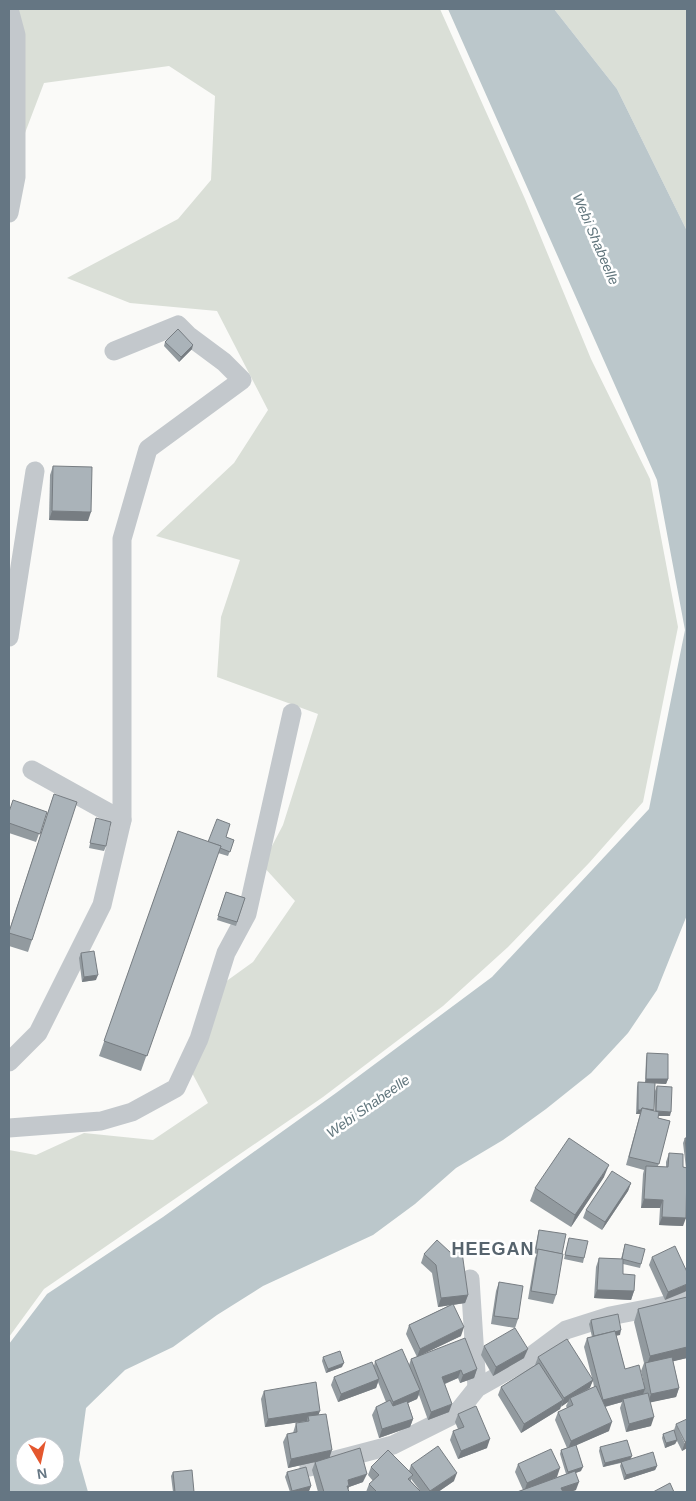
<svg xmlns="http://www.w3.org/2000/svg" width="696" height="1501" font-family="Arial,sans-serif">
  <rect width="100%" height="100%" fill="#fafaf8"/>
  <g fill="#dadfd7">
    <polygon points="9,9 440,9 525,199 591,359 650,479 678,627 643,802 589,863 508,947 443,1006 323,1097 44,1289 9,1337 9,1150 36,1155 84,1133 153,1140 208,1103 191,1071 221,985 253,962 295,901 262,865 283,825 318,714 217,677 221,617 240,560 156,536 234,463 268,410 217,311 130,303 67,278 178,219 211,180 215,96 169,66 44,83 9,175"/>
    <polygon points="554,9 687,9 687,231 617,89"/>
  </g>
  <path fill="#bbc7cb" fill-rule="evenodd" d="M448,9H554L617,89L687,231V915L657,990L628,1033L591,1073L546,1109L503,1140L456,1168L415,1204L373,1235L263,1286L217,1315L173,1347L125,1370L86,1408L79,1460L88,1492H9V1344L47,1294L163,1217L336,1093L492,977L649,809L685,630L657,480ZM25,1446H55V1476H25Z"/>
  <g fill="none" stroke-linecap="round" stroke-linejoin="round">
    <g stroke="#c3c8cc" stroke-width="19">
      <polyline points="9,9 16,35 16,177 9,213"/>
      <polyline points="9,637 35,471"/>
      <polyline points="32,770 122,820"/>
      <polyline points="9,1062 38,1033 102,905 122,820 122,539 148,449 242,380 224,362 189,336 178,325 114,351"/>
      <polyline points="9,1128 101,1121 132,1112 176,1088 199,1039 226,953 247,914 292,713"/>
      <polyline points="470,1279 477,1388"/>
      <polyline points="309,1467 393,1445 457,1413 477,1388 523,1362 566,1330 610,1316 687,1301"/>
    </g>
  </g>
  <g fill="#929a9f" fill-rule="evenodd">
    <polygon points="165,342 192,349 179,362 164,346"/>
    <polygon points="53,466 88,521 49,520 50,475"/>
    <polygon points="54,794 32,940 28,952 9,946 9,931"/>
    <polygon points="9,812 47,812 36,842 9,833"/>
    <polygon points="96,818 106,846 104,851 89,848"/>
    <polygon points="178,831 208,842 226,837 234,840 228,856 218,853 141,1071 99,1056"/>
    <polygon points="226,892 245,898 236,926 217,920"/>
    <polygon points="81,953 96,980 82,982 79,958"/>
    <polygon points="647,1053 668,1079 666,1084 655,1083 654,1111 655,1111 655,1091 657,1086 670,1116 658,1116 658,1118 670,1121 658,1166 666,1167 666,1162 669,1153 683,1167 686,1168 683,1143 685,1138 687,1138 687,1171 683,1226 659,1225 660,1208 641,1208 643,1174 644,1170 626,1165 640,1114 636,1114 637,1087 638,1082 645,1083 646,1058"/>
    <polygon points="604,1177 571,1227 530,1201 535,1188"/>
    <polygon points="631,1183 628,1191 602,1230 583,1218 586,1210"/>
    <polygon points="539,1230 556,1295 553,1304 528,1299 535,1258 537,1254 534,1253 538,1234"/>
    <polygon points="569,1238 584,1258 583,1263 564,1259"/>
    <polygon points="625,1244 641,1264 640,1268 623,1264 623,1274 634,1291 631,1300 594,1298 596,1267 599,1258 621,1259"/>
    <polygon points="424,1254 451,1254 468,1295 465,1303 453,1305 461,1336 423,1354 477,1369 474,1378 460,1383 458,1378 445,1384 449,1412 428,1420 419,1395 417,1399 408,1403 413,1419 410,1427 379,1438 372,1415 376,1407 386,1402 378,1382 376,1388 338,1402 331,1385 334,1377 374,1366 375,1361 409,1365 411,1359 417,1357 406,1334 409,1325 450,1305 438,1307 432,1273 421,1263"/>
    <polygon points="652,1257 687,1272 665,1300 649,1265"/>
    <polygon points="499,1282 518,1319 515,1328 491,1324 496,1291"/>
    <path d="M687,1297V1358L673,1361L679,1388L676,1397L650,1402L651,1426L626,1432L620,1408L622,1402L605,1407L609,1431L576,1445L581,1471L576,1473V1490L570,1492H517L523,1490L515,1472L518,1464L557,1477L550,1480L566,1474L560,1454L561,1450L567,1448L555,1420L558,1412L567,1408L566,1406L568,1402L561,1406L560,1409L521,1433L498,1395L501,1387L535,1365L538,1357L592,1378L584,1347L587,1338L592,1337L589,1324L591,1320L620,1335H616L625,1369L644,1384L641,1371L644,1363L634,1322L638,1309ZM593,1381L594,1387L588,1389Z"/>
    <polygon points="484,1346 524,1358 493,1376 481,1355"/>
    <polygon points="323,1357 342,1367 326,1373 322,1361"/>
    <polygon points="264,1391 319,1415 330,1458 363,1482 349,1487 348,1489 349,1492 318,1492 312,1470 315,1462 288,1468 283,1442 287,1434 293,1433 296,1423 307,1422 307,1421 265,1427 261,1399"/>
    <polygon points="458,1414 487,1448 458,1459 450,1440 453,1431 458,1429 455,1422"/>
    <polygon points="676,1424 687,1448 682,1451 677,1441 675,1444 665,1448 662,1438 663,1434 674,1430"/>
    <polygon points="600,1447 632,1456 630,1459 657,1466 655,1470 624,1480 620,1466 621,1463 603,1467 599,1451"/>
    <polygon points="411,1465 454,1481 438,1492 421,1492 411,1479 411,1481 421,1492 366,1492 369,1484 373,1481 368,1475 371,1467 409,1471"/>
    <polygon points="173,1472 194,1492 173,1492 171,1476"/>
    <polygon points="287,1472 311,1486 309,1491 304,1492 290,1492 285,1477"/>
  </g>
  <g fill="#777d82">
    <polygon points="193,345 192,349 179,362 181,357"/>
    <polygon points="52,511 91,512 88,521 49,520"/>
    <polygon points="98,975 96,980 82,982 84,977"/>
    <polygon points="646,1079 668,1079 666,1084 645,1083"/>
    <polygon points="638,1110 641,1110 640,1114 636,1114"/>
    <polygon points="656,1111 671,1112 670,1116 655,1116"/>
    <polygon points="609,1165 604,1177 571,1227 575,1215"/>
    <polygon points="631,1183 628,1191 602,1230 605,1222"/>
    <polygon points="644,1199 663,1200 660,1208 641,1208"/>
    <polygon points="662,1217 686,1218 683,1226 659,1225"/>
    <polygon points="687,1284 687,1291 665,1300 668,1292"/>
    <polygon points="597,1290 634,1291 631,1300 594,1298"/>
    <polygon points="468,1295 465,1303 438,1307 441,1298"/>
    <polygon points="464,1327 461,1336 417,1357 420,1349"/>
    <polygon points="621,1330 620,1335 593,1341 594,1336"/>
    <polygon points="687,1347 687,1358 646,1368 650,1356"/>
    <polygon points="528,1349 524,1358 493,1376 496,1367"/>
    <polygon points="344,1363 342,1367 326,1373 328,1369"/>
    <polygon points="477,1369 474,1378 460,1383 463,1375"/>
    <polygon points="461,1370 458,1378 439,1386 442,1377"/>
    <polygon points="379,1379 376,1388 338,1402 341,1394"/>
    <polygon points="593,1380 590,1388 570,1398 568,1402 561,1407 564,1398"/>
    <polygon points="679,1388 676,1397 648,1403 651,1394"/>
    <polygon points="645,1389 642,1397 623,1399 622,1402 600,1408 603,1400"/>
    <polygon points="420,1390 417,1399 390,1411 393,1402"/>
    <polygon points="563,1400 560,1409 521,1433 524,1424"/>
    <polygon points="452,1404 449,1412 428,1420 431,1412"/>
    <polygon points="320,1411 317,1419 308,1416 307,1421 265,1427 268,1419"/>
    <polygon points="654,1417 651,1426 626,1432 629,1424"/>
    <polygon points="413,1419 410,1427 379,1438 382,1429"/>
    <polygon points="612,1422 609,1431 568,1449 571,1441"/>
    <polygon points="490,1439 487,1448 458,1459 461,1451"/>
    <polygon points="677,1440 675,1444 665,1448 666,1443"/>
    <polygon points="687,1441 687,1448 682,1451 685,1442"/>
    <polygon points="332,1450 329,1459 288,1468 291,1459"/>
    <polygon points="632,1456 630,1460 603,1467 605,1463"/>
    <polygon points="657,1466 655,1470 624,1480 626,1475"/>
    <polygon points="583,1467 581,1471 566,1476 568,1472"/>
    <polygon points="560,1468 557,1477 524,1492 527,1483"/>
    <polygon points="457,1473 454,1481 438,1492 429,1492"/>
    <polygon points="367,1474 363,1482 349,1487 347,1492 346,1488 348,1480"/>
    <polygon points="579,1482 576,1490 570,1492 560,1492 561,1488"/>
    <polygon points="311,1486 309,1491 304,1492 292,1492 292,1491"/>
  </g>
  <g fill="#aab3b9" stroke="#777d82">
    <polygon points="178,329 193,345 181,357 165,342"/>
    <polygon points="53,466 92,467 91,512 52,511"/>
    <polygon points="54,794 77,802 32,940 9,933 9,932"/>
    <polygon points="13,800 47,812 40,834 9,823 9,812"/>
    <polygon points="96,818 111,822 106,846 90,843"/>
    <polygon points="217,819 230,824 226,837 234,840 230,852 220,848 221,846 208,842"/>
    <polygon points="178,831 221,846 147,1056 104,1041"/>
    <polygon points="226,892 245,898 237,922 218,916"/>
    <polygon points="94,951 98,975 84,977 81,953"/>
    <polygon points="647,1053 668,1054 668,1079 646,1079"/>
    <polygon points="638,1082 655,1083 654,1110 642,1108 641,1110 638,1110"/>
    <polygon points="657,1086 672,1087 671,1112 656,1111"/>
    <polygon points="642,1108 659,1112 658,1118 670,1121 659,1164 629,1157"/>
    <polygon points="569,1138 609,1165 575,1215 535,1188"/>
    <polygon points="685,1138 687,1138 687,1159"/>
    <polygon points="669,1153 683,1154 683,1167 687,1168 686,1218 662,1217 663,1200 644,1199 646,1166 668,1167"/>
    <polygon points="612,1171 631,1183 605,1222 586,1210"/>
    <polygon points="539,1230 566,1234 562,1254 536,1249"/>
    <polygon points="569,1238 588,1241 584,1258 565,1255"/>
    <polygon points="437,1240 451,1253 450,1254 462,1252 468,1295 441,1298 436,1265 424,1254"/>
    <polygon points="625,1244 645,1249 641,1264 622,1259"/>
    <polygon points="675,1246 687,1272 687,1284 668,1292 652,1257"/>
    <polygon points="538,1249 563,1254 556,1295 531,1291"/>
    <polygon points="599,1258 623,1259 623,1274 635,1275 634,1291 597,1290"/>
    <polygon points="499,1282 523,1286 518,1319 494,1316"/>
    <polygon points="687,1297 687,1347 650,1356 638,1309"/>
    <polygon points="453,1304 464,1327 420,1349 409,1325"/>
    <polygon points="618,1314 621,1330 615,1332 615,1331 594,1336 591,1320"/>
    <polygon points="515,1328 528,1349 496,1367 484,1346"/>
    <polygon points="615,1331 625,1369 639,1365 645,1389 603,1400 587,1338"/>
    <polygon points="465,1338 477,1369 463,1375 461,1370 442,1377 452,1404 431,1412 411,1359"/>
    <polygon points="567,1339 593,1380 564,1398 538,1357"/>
    <polygon points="402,1349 420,1390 393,1402 375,1361"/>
    <polygon points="340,1351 344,1363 328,1369 323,1357"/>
    <polygon points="672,1357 679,1388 651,1394 645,1363"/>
    <polygon points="372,1362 379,1379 341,1394 334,1377"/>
    <polygon points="539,1363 563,1400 524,1424 501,1387"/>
    <polygon points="316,1382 320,1411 268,1419 264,1391"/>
    <polygon points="596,1386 612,1422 571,1441 558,1412 573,1405 570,1398"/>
    <polygon points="648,1393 654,1417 629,1424 623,1399"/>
    <polygon points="390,1400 393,1406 407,1401 413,1419 382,1429 376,1407"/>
    <polygon points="476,1406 490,1439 461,1451 453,1431 464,1427 458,1414"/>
    <polygon points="326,1414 332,1450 291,1459 287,1434 297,1432 296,1423 309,1421 308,1416"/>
    <polygon points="687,1419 687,1441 685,1442 676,1424"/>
    <polygon points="674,1430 677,1440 666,1443 663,1434"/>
    <polygon points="627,1440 632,1456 605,1463 600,1447"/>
    <polygon points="576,1445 583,1467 568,1472 561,1450"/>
    <polygon points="438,1446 457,1473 430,1491 411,1465"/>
    <polygon points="360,1448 367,1474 348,1480 349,1486 347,1486 349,1492 324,1492 315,1462"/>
    <polygon points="551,1449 560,1468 527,1483 518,1464"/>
    <polygon points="388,1450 413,1475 408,1479 421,1492 377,1492 369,1484 379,1475 371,1467"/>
    <polygon points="653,1452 657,1466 626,1475 621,1462"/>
    <polygon points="306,1467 311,1486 292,1491 287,1472"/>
    <polygon points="192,1470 194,1492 175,1492 173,1472"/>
    <polygon points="575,1471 579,1482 561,1488 563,1492 517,1492"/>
    <polygon points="670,1483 674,1492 653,1492"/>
  </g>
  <g text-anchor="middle" stroke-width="5" stroke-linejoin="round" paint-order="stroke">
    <g font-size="14" font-style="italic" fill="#60757c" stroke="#fff">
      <text transform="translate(596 239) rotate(67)" y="5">Webi Shabeelle</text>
      <text transform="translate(368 1106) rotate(-35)" y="5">Webi Shabeelle</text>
    </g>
    <g font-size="18" font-weight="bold" letter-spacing="1" fill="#57646e" stroke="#fff">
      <text x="493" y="1255">HEEGAN</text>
    </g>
  </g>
  <rect width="696" height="1501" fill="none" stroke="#657683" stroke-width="20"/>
  <g transform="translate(40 1461) rotate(171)"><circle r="24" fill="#ffffff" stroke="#c1c8cd"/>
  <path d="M0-4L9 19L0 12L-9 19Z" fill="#e4572e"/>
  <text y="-8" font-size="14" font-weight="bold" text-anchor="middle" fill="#657683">N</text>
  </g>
</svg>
